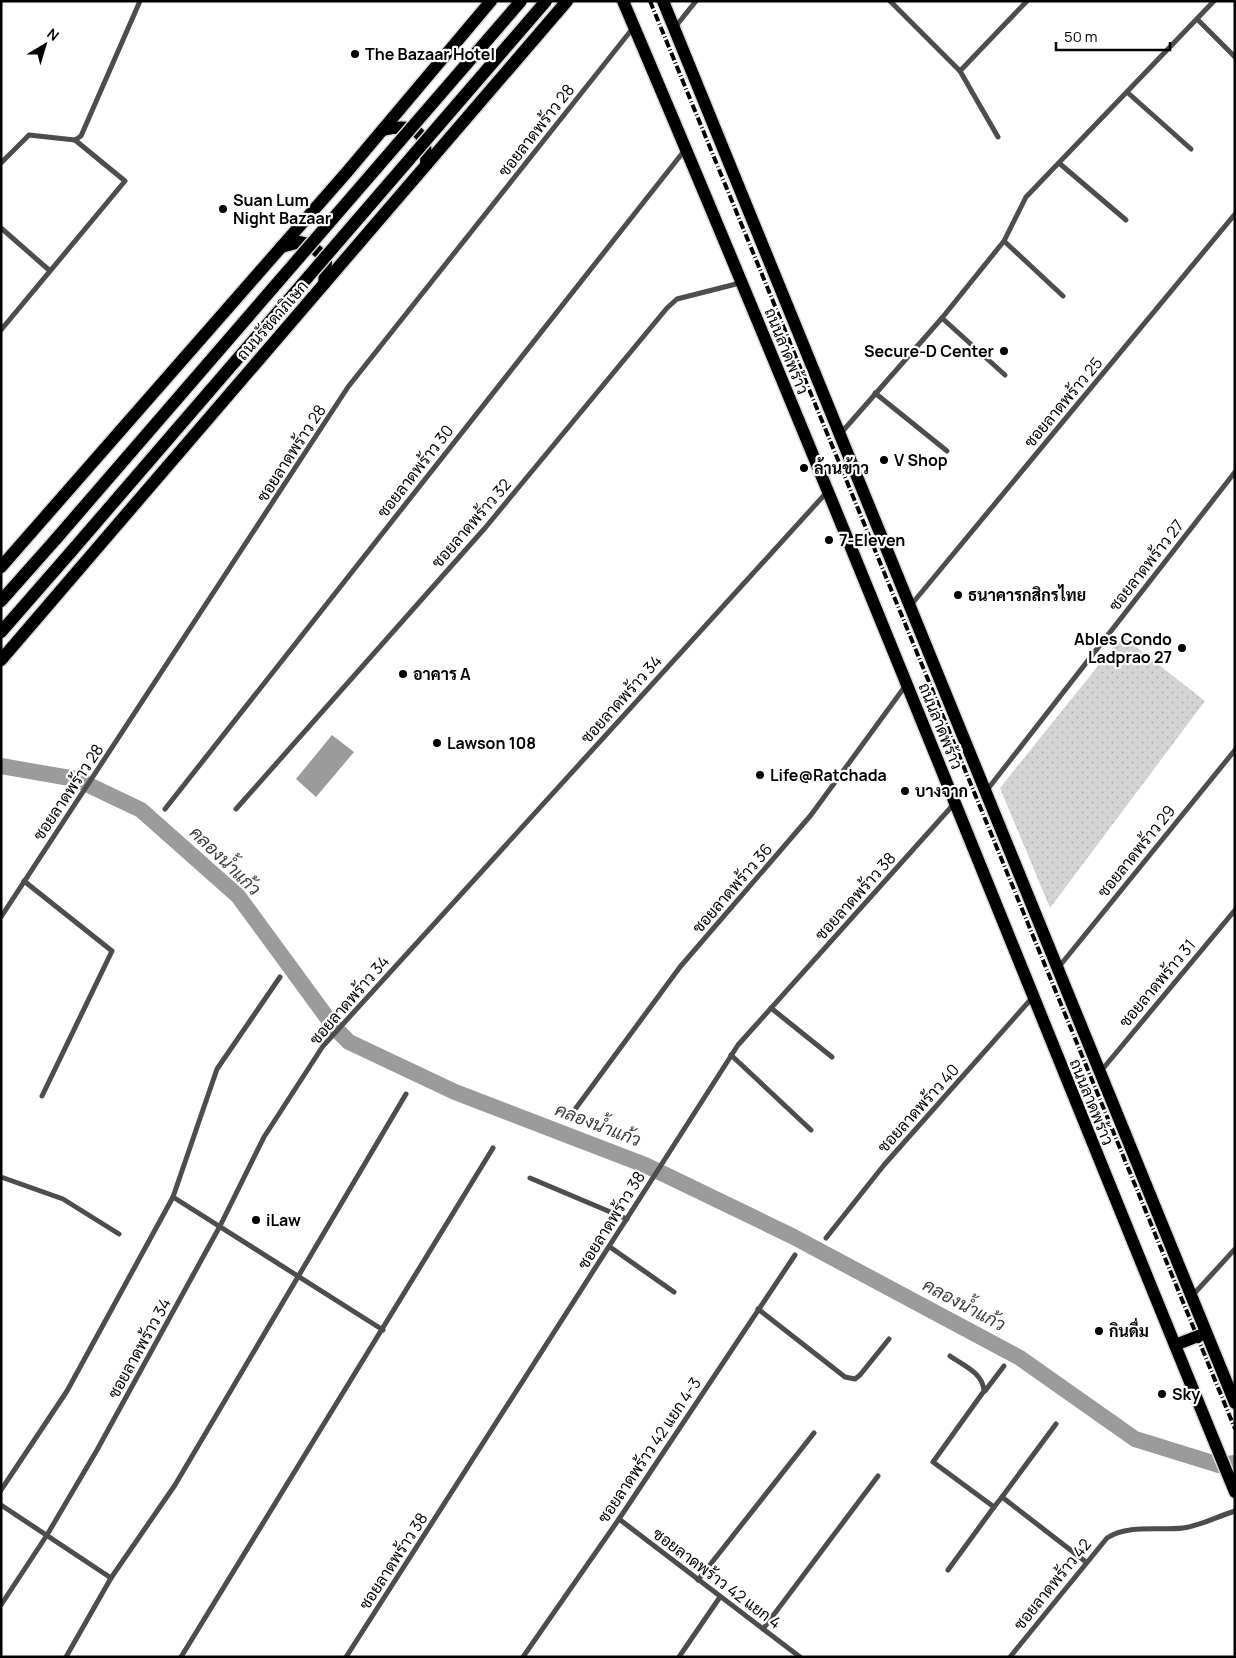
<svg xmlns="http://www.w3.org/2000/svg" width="1236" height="1658" font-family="Manrope,Sarabun,sans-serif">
  <defs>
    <pattern id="grass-dots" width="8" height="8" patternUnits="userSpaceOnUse" patternTransform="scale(1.25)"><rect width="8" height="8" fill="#d4d4d4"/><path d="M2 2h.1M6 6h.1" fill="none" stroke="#b4b4b4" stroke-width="1.8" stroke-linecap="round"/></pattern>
  </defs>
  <rect width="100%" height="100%" fill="#fff"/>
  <polygon fill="url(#grass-dots)" points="1122,636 1205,701 1050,908 1000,788"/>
  <polygon fill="#9b9b9b" points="332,735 354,752 316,797 296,779"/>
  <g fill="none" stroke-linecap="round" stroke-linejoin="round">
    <polyline stroke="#9b9b9b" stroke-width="16" points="1,766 76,779 141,810 238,896 334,1027 349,1042 455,1092 645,1165 792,1236 1020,1358 1135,1439 1219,1465 1235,1463"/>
    <defs>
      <g id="primary">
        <path d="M623,1C834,495 1031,995 1235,1492"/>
        <polyline points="663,1 1235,1403"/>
        <path d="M383,130C415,122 428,132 426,165"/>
        <polyline points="281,247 300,242 309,244 322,255 326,262 324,284"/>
        <polyline points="1,567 347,172 491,1"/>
        <polyline points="1,601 56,539"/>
        <polyline points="1,632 70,553"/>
        <polyline points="1,660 567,1"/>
        <polyline points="1175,1345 1206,1333"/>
      </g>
    </defs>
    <use href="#primary" stroke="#dbdbdb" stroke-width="15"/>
    <g stroke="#4d4d4d" stroke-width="5">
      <polyline points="890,1 960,71 998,137"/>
      <polyline points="1197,19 1235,57"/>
      <polyline points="676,26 696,1"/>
      <polyline points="960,71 1027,1"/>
      <polyline points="1127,92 1191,149"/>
      <polyline points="1,163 29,135 75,140 81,136 140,1"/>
      <polyline points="1059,163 1126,220"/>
      <polyline points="1,228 49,270"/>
      <polyline points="1004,241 1063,296"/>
      <polyline points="942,318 1005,375"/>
      <polyline points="1,330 125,181 75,140"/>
      <polyline points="875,393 947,451"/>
      <polyline points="841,433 942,318 1004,241 1026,197 1214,1"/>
      <polyline points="911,605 1235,214"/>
      <polyline points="987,790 1235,472"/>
      <polyline points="165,809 684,151"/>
      <polyline points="236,809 485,528 667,308 677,299 740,283"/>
      <polyline points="24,881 112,951 42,1096"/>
      <polyline points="1,917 348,387 633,28"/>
      <polyline points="1058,968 1235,750"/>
      <polyline points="280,977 217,1069 173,1197 383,1330"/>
      <polyline points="771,1008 832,1057"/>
      <polyline points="731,1055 811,1130"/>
      <polyline points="1101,1071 1235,910"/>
      <polyline points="576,1108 680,967 811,815 906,685"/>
      <polyline points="1,1177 63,1199 119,1234"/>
      <polyline points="530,1178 627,1219"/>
      <polyline points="826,1238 884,1165 1032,998"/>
      <polyline points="610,1247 674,1292"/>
      <polyline points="1192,1296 1235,1249"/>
      <polyline points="758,1309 845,1377 855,1379 860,1375 889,1339"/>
      <path d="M950,1356C964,1366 983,1373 984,1391L933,1462L994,1507L1002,1497L1086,1562"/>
      <polyline points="985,1391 1004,1366"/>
      <polyline points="1,1490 67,1391 173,1197"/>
      <polyline points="1002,1497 1056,1424"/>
      <polyline points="1,1505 111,1578"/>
      <polyline points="619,1519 800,1657"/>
      <polyline points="948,1570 994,1507"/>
      <polyline points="698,1580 814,1433"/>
      <polyline points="1,1605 47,1535 97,1450 220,1226 264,1137 323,1046 827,492"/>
      <polyline points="763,1629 878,1476"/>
      <polyline points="66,1657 111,1578 175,1485 406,1094"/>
      <polyline points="181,1657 493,1148"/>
      <polyline points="346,1657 738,1045 953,805"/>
      <polyline points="523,1657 619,1519 795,1255"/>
      <polyline points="679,1657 720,1597"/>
      <path d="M1010,1657L1107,1538C1129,1524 1158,1531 1183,1528C1200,1526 1218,1516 1235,1511"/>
    </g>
    <use href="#primary" stroke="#000" stroke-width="12"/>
    <polyline stroke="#000" stroke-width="4" stroke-dasharray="8 2.5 1 2.5" stroke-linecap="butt" points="650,1 1235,1429"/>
    <defs>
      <g id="primary-bridge">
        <polyline points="56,539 521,1"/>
        <polyline points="70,553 546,1"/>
      </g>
    </defs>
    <use href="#primary-bridge" stroke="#dbdbdb" stroke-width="15" stroke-linecap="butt"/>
    <use href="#primary-bridge" stroke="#000" stroke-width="12"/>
  </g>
  <g fill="#000" stroke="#fff" stroke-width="2">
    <circle cx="355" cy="54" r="5"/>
    <circle cx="223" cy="209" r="5"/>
    <circle cx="1004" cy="351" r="5"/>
    <circle cx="884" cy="460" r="5"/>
    <circle cx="804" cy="468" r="5"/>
    <circle cx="829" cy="540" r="5"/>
    <circle cx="958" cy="595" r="5"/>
    <circle cx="1182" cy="648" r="5"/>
    <circle cx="403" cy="674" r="5"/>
    <circle cx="437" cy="743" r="5"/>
    <circle cx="760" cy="775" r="5"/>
    <circle cx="905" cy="791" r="5"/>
    <circle cx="256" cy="1220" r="5"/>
    <circle cx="1099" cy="1331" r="5"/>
    <circle cx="1162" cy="1394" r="5"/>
  </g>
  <g text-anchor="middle" stroke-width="4.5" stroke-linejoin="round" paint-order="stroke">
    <g font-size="16" font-weight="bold" fill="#000" stroke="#fff" text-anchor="start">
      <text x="365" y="60">The Bazaar Hotel</text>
      <text x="233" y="206">Suan Lum<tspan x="233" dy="18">Night Bazaar</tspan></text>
      <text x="994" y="357" text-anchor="end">Secure-D Center</text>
      <text x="894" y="466">V Shop</text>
      <text x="814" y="474">ล้านข้าว</text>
      <text x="839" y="546">7-Eleven</text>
      <text x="968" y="601">ธนาคารกสิกรไทย</text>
      <text x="1172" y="645" text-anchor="end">Ables Condo<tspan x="1172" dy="18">Ladprao 27</tspan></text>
      <text x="413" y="680">อาคาร A</text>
      <text x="447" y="749">Lawson 108</text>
      <text x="770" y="781">Life@Ratchada</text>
      <text x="915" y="797">บางจาก</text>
      <text x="266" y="1226">iLaw</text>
      <text x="1109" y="1337">กินดื่ม</text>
      <text x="1172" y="1400">Sky</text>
    </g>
    <g font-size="16" fill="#000" stroke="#fff">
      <text transform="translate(536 130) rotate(-52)" y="6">ซอยลาดพร้าว 28</text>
      <text transform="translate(272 320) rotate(-49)" y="6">ถนนรัชดาภิเษก</text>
      <text transform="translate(787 351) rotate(68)" y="6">ถนนลาดพร้าว</text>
      <text transform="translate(1063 402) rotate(-50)" y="6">ซอยลาดพร้าว 25</text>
      <text transform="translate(291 453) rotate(-57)" y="6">ซอยลาดพร้าว 28</text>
      <text transform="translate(415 471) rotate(-52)" y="6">ซอยลาดพร้าว 30</text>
      <text transform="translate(471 523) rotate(-49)" y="6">ซอยลาดพร้าว 32</text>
      <text transform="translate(1146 565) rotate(-52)" y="6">ซอยลาดพร้าว 27</text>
      <text transform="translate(621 699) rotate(-48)" y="6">ซอยลาดพร้าว 34</text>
      <text transform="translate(941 726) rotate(68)" y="6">ถนนลาดพร้าว</text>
      <text transform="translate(68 792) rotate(-56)" y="6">ซอยลาดพร้าว 28</text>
      <text transform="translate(1136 851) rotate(-51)" y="6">ซอยลาดพร้าว 29</text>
      <text transform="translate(732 888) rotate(-49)" y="6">ซอยลาดพร้าว 36</text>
      <text transform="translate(855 896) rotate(-48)" y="6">ซอยลาดพร้าว 38</text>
      <text transform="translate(1157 983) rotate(-50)" y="6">ซอยลาดพร้าว 31</text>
      <text transform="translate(349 1000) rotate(-49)" y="6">ซอยลาดพร้าว 34</text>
      <text transform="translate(1092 1102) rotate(68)" y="6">ถนนลาดพร้าว</text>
      <text transform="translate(918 1108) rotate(-48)" y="6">ซอยลาดพร้าว 40</text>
      <text transform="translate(611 1220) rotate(-58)" y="6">ซอยลาดพร้าว 38</text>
      <text transform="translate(139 1348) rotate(-61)" y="6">ซอยลาดพร้าว 34</text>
      <text transform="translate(649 1450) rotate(-56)" y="6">ซอยลาดพร้าว 42 แยก 4-3</text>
      <text transform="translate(393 1561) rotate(-57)" y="6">ซอยลาดพร้าว 38</text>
      <text transform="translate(717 1578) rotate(37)" y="6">ซอยลาดพร้าว 42 แยก 4</text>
      <text transform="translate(1052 1584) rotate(-51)" y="6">ซอยลาดพร้าว 42</text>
    </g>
    <g font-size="18" font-style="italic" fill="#3c3c3c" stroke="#fff">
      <text transform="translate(225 861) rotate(44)" y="6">คลองน้ำแก้ว</text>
      <text transform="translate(598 1125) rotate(21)" y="6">คลองน้ำแก้ว</text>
      <text transform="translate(964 1305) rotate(28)" y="6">คลองน้ำแก้ว</text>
    </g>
  </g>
  <rect width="1236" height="1658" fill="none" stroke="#000000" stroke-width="5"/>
  <g transform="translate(45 45) rotate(38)" stroke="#ffffff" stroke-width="4" paint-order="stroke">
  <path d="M0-4L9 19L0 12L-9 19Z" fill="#000000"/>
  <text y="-8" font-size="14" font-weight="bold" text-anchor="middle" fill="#000000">N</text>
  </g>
  <path d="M1056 42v8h114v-8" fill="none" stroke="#000000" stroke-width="2.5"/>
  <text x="1064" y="42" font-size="15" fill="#000000" stroke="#ffffff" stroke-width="4" paint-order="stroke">50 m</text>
</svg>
